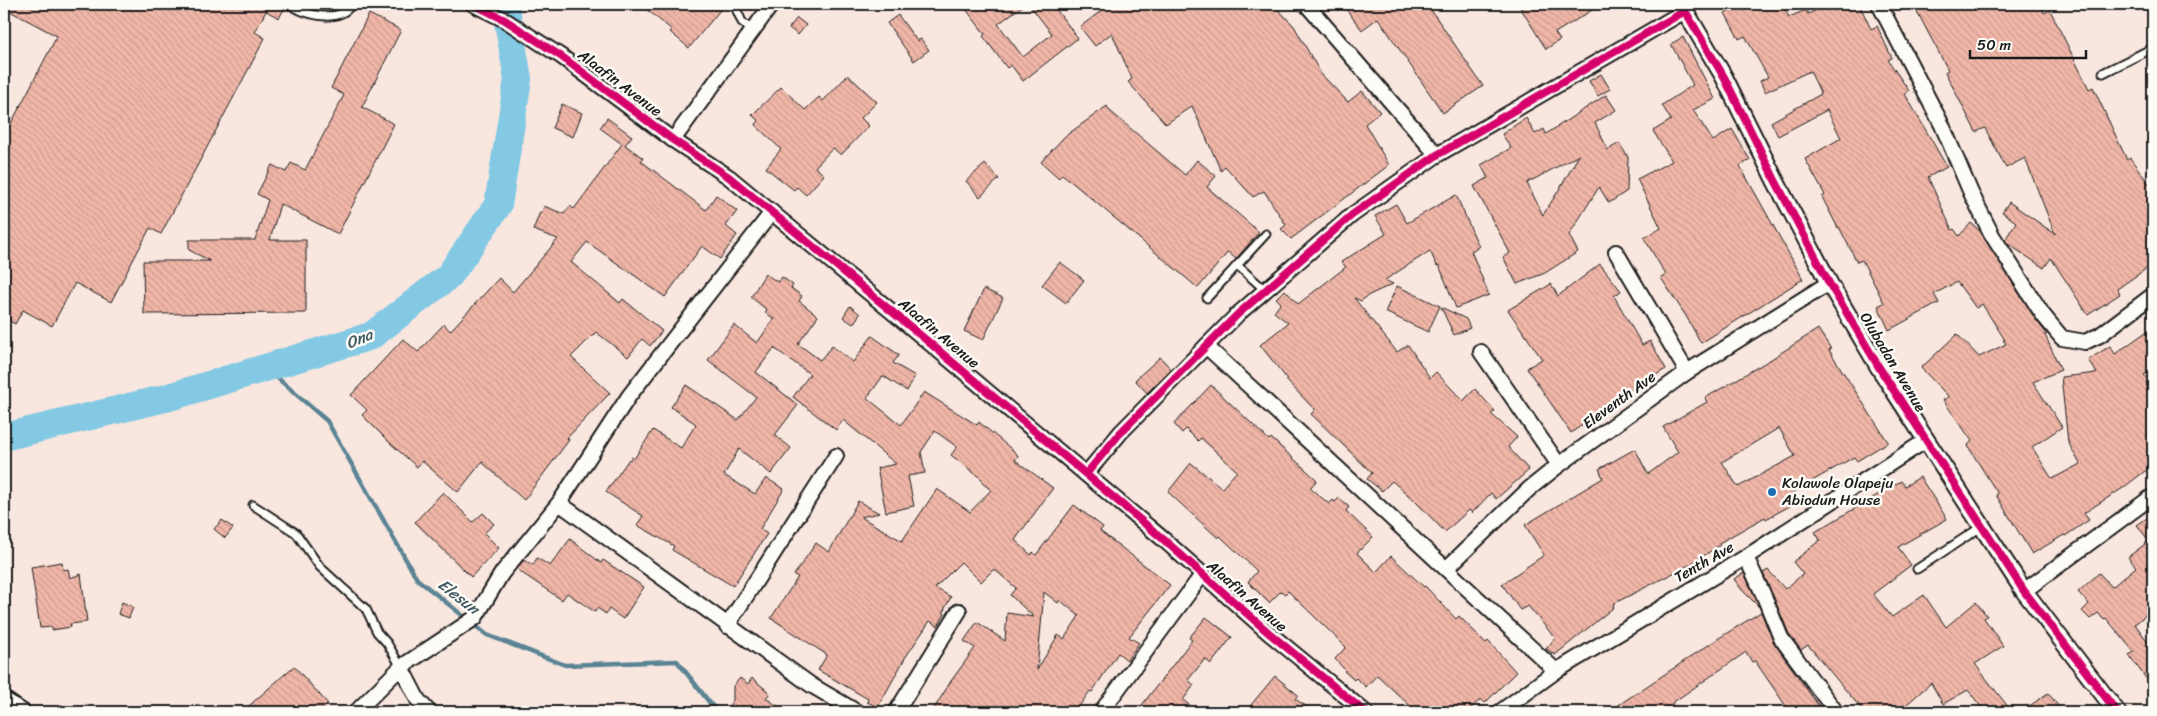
<svg xmlns="http://www.w3.org/2000/svg" width="2157" height="716" font-family="Sriracha,sans-serif">
  <defs>
    <pattern id="building-back-hatch" width="6" height="6" patternUnits="userSpaceOnUse" patternTransform="scale(1.25)"><rect width="6" height="6" fill="#f0b6a8"/><path d="M-1 5l2 2M0 0l6 6M5-1l2 2" fill="none" stroke="#cd9c90"/></pattern>
  </defs>
  <rect width="100%" height="100%" fill="#f9e7df"/>
  <filter id="ink" filterUnits="userSpaceOnUse"><feTurbulence type="fractalNoise" baseFrequency=".02" numOctaves="2"/><feDisplacementMap in="SourceGraphic" scale="10" xChannelSelector="R" yChannelSelector="G"/><feConvolveMatrix kernelMatrix="1 2 1 2 8 2 1 2 1" color-interpolation-filters="sRGB"/></filter>
  <g filter="url(#ink)">
    <g fill="none" stroke-linecap="round" stroke-linejoin="round">
      <polyline stroke="#5a8494" stroke-width="4.5" points="266,368 327,421 417,579 487,635 565,665 677,661 717,712"/>
      <polyline stroke="#83c9e4" stroke-width="28" points="4,437 166,398 371,336 449,276 498,205 518,79 505,4"/>
    </g>
    <g fill="url(#building-back-hatch)" stroke="#1c1c1c" fill-rule="evenodd">
      <polygon points="4,4 287,4 279,18 266,11 255,32 265,38 161,234 150,228 111,302 75,283 52,326 23,310 15,324 4,318 4,137 57,36 4,8"/>
      <polygon points="640,4 725,4 689,48 670,32 672,30"/>
      <polygon points="962,4 1025,4 998,24 1023,57 1052,34 1029,4 1052,4 1078,38 1023,81 1011,65 1007,68 983,36 985,34"/>
      <polygon points="1110,4 1273,4 1294,26 1321,74 1348,102 1362,91 1380,112 1365,124 1389,165 1291,239 1281,229 1286,225 1264,191 1253,197 1225,166 1221,171 1192,106 1166,124 1128,82 1132,79 1112,33 1095,46 1080,27"/>
      <polygon points="1342,4 1427,4 1483,86 1443,113 1378,18 1362,30"/>
      <polygon points="1518,4 1602,4 1555,33 1560,40 1546,49"/>
      <polygon points="1742,4 1782,4 1789,17 1806,10 1808,14 1829,4 1859,4 1871,29 1877,26 1892,58 1888,60 1909,91 1905,94 1947,167 1928,177 1952,230 1954,229 1959,236 1971,223 1980,231 2036,320 2047,334 2045,335 2061,370 2033,382 2062,427 2032,447 2052,479 2080,464 2068,442 2061,377 2097,373 2088,360 2110,346 2115,354 2153,327 2153,369 2144,375 2153,386 2153,465 2123,488 2084,513 2089,520 2065,536 2064,535 2032,554 1996,495 1998,494 1969,448 1968,445 1972,441 1943,400 1949,397 1921,368 1957,334 1979,357 2006,344 2003,340 2005,340 1982,304 1976,308 1957,282 1934,294 1939,303 1889,330 1878,306 1884,303 1862,260 1857,262 1839,227 1838,228 1822,197 1825,195 1805,159 1841,138 1827,110 1778,136 1771,122 1821,94 1810,71 1765,92 1760,81 1768,77 1745,36 1739,39 1725,13"/>
      <polygon points="1913,4 2040,4 2044,13 2050,10 2089,89 2093,87 2127,160 2130,158 2153,189 2153,264 2117,289 2120,294 2088,315 2051,258 2044,268 2008,244 2005,240 2016,222 2002,212 2009,202 2055,234 2025,158 2006,168 1985,128 1976,132 1945,72 1948,70"/>
      <polygon points="369,14 401,30 362,107 394,124 338,234 280,204 270,240 306,240 306,313 144,314 143,261 210,261 189,250 189,240 255,240 268,200 257,194 272,165 286,172 291,163 305,170 344,95 331,88"/>
      <polygon points="898,15 917,41 921,39 929,50 914,61 887,23"/>
      <polygon points="797,18 806,25 798,35 789,28"/>
      <polygon points="1683,37 1715,99 1693,110 1713,141 1732,129 1750,160 1740,166 1803,279 1701,343 1686,316 1661,278 1666,275 1644,238 1661,228 1637,179 1672,161 1653,131 1671,120 1662,105 1693,85 1671,44"/>
      <polygon points="1601,74 1610,89 1598,96 1589,81"/>
      <polygon points="848,75 877,102 861,118 869,126 841,155 833,148 815,167 824,175 806,195 797,187 794,190 766,168 781,149 755,125 759,121 752,115 781,87 805,110 819,97 823,101"/>
      <path d="M1606,95L1616,110L1595,123L1608,150L1619,143L1628,157L1627,191L1609,203L1599,187L1569,235L1578,252L1545,273L1517,284L1503,257L1510,253L1474,186L1488,178L1481,165L1511,148L1502,134L1526,118L1535,134L1544,129L1546,134ZM1579,155L1562,185L1543,215L1527,183Z"/>
      <polygon points="562,104 582,113 573,137 552,128"/>
      <polygon points="1107,106 1110,111 1185,175 1197,160 1216,176 1207,187 1259,232 1236,259 1228,252 1198,288 1062,174 1059,178 1041,162 1064,137"/>
      <polygon points="607,118 632,136 625,145 643,158 641,161 706,210 716,195 737,211 726,226 737,235 720,259 702,246 665,297 587,242 571,262 620,303 623,299 662,331 650,346 642,339 628,357 596,332 571,357 610,393 567,438 569,440 524,500 482,462 458,492 422,461 417,467 389,442 362,415 367,410 351,395 403,339 418,352 444,324 450,331 499,278 513,292 558,239 533,230 540,212 542,212 544,206 564,214 570,206 574,209 622,144 600,128"/>
      <polygon points="985,164 999,179 980,197 966,181"/>
      <polygon points="1456,195 1479,247 1471,251 1489,295 1456,308 1439,265 1437,266 1430,251 1385,280 1393,284 1369,295 1361,301 1354,298 1397,352 1408,345 1430,378 1436,372 1463,401 1475,389 1495,411 1491,414 1517,437 1508,447 1529,470 1496,499 1491,493 1472,513 1469,510 1445,532 1415,501 1392,481 1382,491 1367,479 1372,473 1311,414 1315,410 1286,380 1287,379 1260,345 1288,323 1274,312 1281,303 1276,298 1285,290 1298,304 1346,267 1341,262 1386,234 1375,216 1396,204 1407,223"/>
      <polygon points="1060,262 1084,280 1066,303 1042,285"/>
      <polygon points="1600,264 1621,291 1614,296 1642,345 1650,341 1666,369 1613,400 1614,402 1571,433 1527,368 1542,359 1508,310 1551,284 1558,296"/>
      <path d="M765,274L778,282L782,277L793,285L791,288L802,296L799,301L818,316L798,344L820,360L832,346L853,362L872,336L899,355L893,363L915,376L907,391L883,376L867,398L901,425L924,392L977,425L979,422L1016,453L1018,456L1015,460L1053,488L1015,540L1031,555L1033,552L1036,555L1074,505L1103,527L1100,531L1170,585L1129,637L1139,643L1127,660L1118,653L1092,692L1090,691L1075,712H932L951,681L975,648L964,641L977,622L1005,641L1007,613L1034,617L1010,595L1016,588L994,569L981,582L961,562L935,588L951,597L943,612L945,614L938,626L930,621L905,658L878,707L867,702L868,699L818,670L827,655L771,618L798,577L794,575L816,543L829,552L858,501L879,513L861,517L902,541L937,489L970,512L991,490L981,482L983,480L951,455L957,447L935,431L921,452L925,473L908,476L914,506L886,512L877,468L896,464L843,420L836,430L793,397L810,374L774,348L756,372L798,405L775,435L791,448L771,474L739,449L724,475L755,494L766,478L784,489L760,529L767,534L733,586L672,550L674,546L637,525L643,516L606,492L629,459L630,460L632,457L634,459L653,430L681,448L696,424L671,407L686,385L738,420L756,397L708,360L734,325L757,343L774,319L765,312L767,310L751,297ZM1044,592L1058,603L1060,600L1079,616L1064,639L1058,635L1037,670Z"/>
      <polygon points="1397,286 1440,306 1428,332 1385,312"/>
      <polygon points="984,289 1003,298 983,340 964,331"/>
      <polygon points="850,306 860,314 853,324 843,317"/>
      <polygon points="1441,307 1466,319 1470,328 1454,335"/>
      <path d="M1818,329L1831,349L1829,350L1888,442L1857,461L1854,457L1793,492L1799,501L1766,519L1765,517L1719,543L1720,545L1691,564L1613,604L1614,607L1555,655L1546,649L1555,638L1528,606L1520,610L1502,584L1544,555L1525,525L1603,478L1599,469L1635,449L1648,474L1678,452L1663,427L1707,402L1705,398L1773,358ZM1779,428L1795,456L1738,487L1722,462Z"/>
      <polygon points="1160,357 1171,369 1147,393 1135,380"/>
      <polygon points="1211,385 1269,440 1271,438 1317,480 1310,488 1329,504 1333,500 1335,502 1339,498 1349,507 1346,511 1373,537 1357,553 1376,572 1391,556 1424,587 1425,586 1456,619 1459,616 1486,643 1488,641 1516,672 1485,703 1481,699 1467,712 1415,712 1408,704 1377,675 1366,687 1356,678 1354,680 1344,671 1345,670 1335,659 1346,647 1288,591 1285,594 1281,591 1269,603 1248,582 1257,571 1220,536 1218,538 1168,492 1191,463 1222,488 1237,471 1201,438 1198,441 1186,429 1182,433 1174,424"/>
      <polygon points="1920,477 1947,519 1898,547 1911,565 1873,594 1892,617 1924,595 1946,627 1976,602 1987,616 1984,618 2003,646 1975,664 2012,712 1985,712 1968,690 1943,704 1931,683 1898,712 1864,712 1808,645 1801,650 1789,634 1763,573 1768,570 1785,589 1803,574 1793,562 1820,540 1815,532 1901,481 1905,486"/>
      <polygon points="443,492 473,522 483,513 494,524 484,533 499,548 471,577 415,522"/>
      <polygon points="2147,518 2153,527 2153,609 2135,624 2153,649 2153,688 2129,655 2134,652 2106,618 2104,620 2098,613 2090,619 2082,611 2089,604 2078,592 2099,573 2112,587 2136,567 2128,557 2149,541 2137,525"/>
      <polygon points="222,520 233,528 225,538 214,529"/>
      <polygon points="570,539 601,563 603,560 644,587 623,619 609,609 606,614 597,608 595,612 567,593 562,600 519,571 518,567 524,560 533,565 537,558 550,566"/>
      <polygon points="62,562 63,570 68,569 70,578 81,574 87,622 70,624 71,627 52,630 52,627 40,628 31,567"/>
      <polygon points="1744,573 1756,599 1759,607 1742,590 1734,579"/>
      <polygon points="122,602 133,607 129,618 118,614"/>
      <polygon points="1761,612 1774,643 1823,712 1790,712 1755,661 1752,662 1746,652 1672,703 1673,705 1663,712 1608,712 1719,638"/>
      <polygon points="1206,617 1232,637 1211,664 1205,659 1188,680 1194,685 1183,700 1198,712 1151,712 1142,705 1192,640 1189,638"/>
      <polygon points="294,666 328,704 319,712 242,712"/>
      <polygon points="1275,676 1298,695 1295,699 1315,712 1245,712"/>
      <polygon points="740,678 748,684 752,678 770,693 766,698 786,712 735,712 728,707 733,700 733,686"/>
      <polygon points="2048,693 2063,712 2021,712"/>
    </g>
    <g fill="none" stroke-linecap="round" stroke-linejoin="round">
      <defs>
        <g id="service">
          <path d="M297,4L295,8C313,16 339,23 352,4"/>
          <polyline points="734,4 742,22 752,30"/>
          <polyline points="2103,73 2153,48"/>
          <polyline points="1237,265 1265,290"/>
          <polyline points="1207,298 1266,234"/>
          <polyline points="253,505 296,533 320,567 366,609 377,632 387,643 401,667"/>
          <polyline points="1917,569 1981,527"/>
        </g>
        <g id="minor">
          <polyline points="473,4 505,20 562,57 673,140 729,177 919,334 1163,539 1269,633 1365,712"/>
          <polyline points="1306,4 1437,155"/>
          <polyline points="1879,4 1942,125 1971,193 1992,235 2043,315 2062,338 2085,342 2100,335 2153,295"/>
          <polyline points="673,140 772,4"/>
          <polyline points="1616,252 1687,372"/>
          <polyline points="1206,346 1556,671"/>
          <polyline points="1481,352 1559,465"/>
          <polyline points="1086,474 1121,432 1238,314 1352,215 1437,155 1685,11"/>
          <polyline points="559,503 811,685 857,712"/>
          <polyline points="1746,557 1764,596 1781,638 1833,708"/>
          <polyline points="1447,568 1529,489 1559,465 1687,372 1829,283"/>
          <polyline points="2024,591 2153,496"/>
          <polyline points="727,626 836,456"/>
          <polyline points="401,667 418,700 429,712"/>
          <polyline points="4,699 23,712"/>
          <polyline points="356,712 401,667 475,618 502,573 559,503 629,396 772,212"/>
          <polyline points="896,712 959,611"/>
          <polyline points="1101,712 1202,575"/>
          <polyline points="1500,712 1556,671 1746,557 1925,441"/>
        </g>
        <polyline id="tertiary" points="1681,4 1724,77 1775,180 1829,283 1880,369 2024,591 2117,712"/>
      </defs>
      <use href="#service" stroke="#1c1c1c" stroke-width="11"/>
      <use href="#minor" stroke="#1c1c1c" stroke-width="18"/>
      <use href="#tertiary" stroke="#1c1c1c" stroke-width="20"/>
      <use href="#service" stroke="#fdfcf7" stroke-width="7"/>
      <use href="#minor" stroke="#fdfcf7" stroke-width="14"/>
      <use href="#tertiary" stroke="#fdfcf7" stroke-width="16"/>
      <defs>
        <g id="cycleway">
          <polyline points="473,4 505,20 562,57 673,140 729,177 919,334 1163,539 1269,633 1365,712"/>
          <polyline points="1681,4 1724,77 1775,180 1829,283 1880,369 2024,591 2117,712"/>
          <polyline points="1086,474 1121,432 1238,314 1352,215 1437,155 1685,11"/>
        </g>
      </defs>
      <use href="#cycleway" stroke="#fdfcf7" stroke-width="11"/>
      <use href="#cycleway" stroke="#d6006c" stroke-width="8"/>
    </g>
  </g>
  <circle fill="#1f6fb2" stroke="#fdfcf7" stroke-width="2" cx="1772" cy="492" r="5"/>
  <g text-anchor="middle" stroke-width="5" stroke-linejoin="round" paint-order="stroke">
    <g font-size="15" fill="#1c1c1c" stroke="#fdfcf7">
      <text transform="translate(620 83) rotate(37)" y="5">Alaafin Avenue</text>
      <text transform="translate(939 333) rotate(40)" y="5">Alaafin Avenue</text>
      <text transform="translate(1893 362) rotate(59)" y="5">Olubadan Avenue</text>
      <text transform="translate(1619 400) rotate(-36)" y="5">Eleventh Ave</text>
      <text transform="translate(1704 562) rotate(-30)" y="5">Tenth Ave</text>
      <text transform="translate(1247 596) rotate(41)" y="5">Alaafin Avenue</text>
    </g>
    <g font-size="15" fill="#1c1c1c" stroke="#fdfcf7" text-anchor="start">
      <text x="1782" y="488">Kolawole Olapeju<tspan x="1782" dy="17">Abiodun House</tspan></text>
    </g>
    <g font-size="16" font-style="italic" fill="#405962" stroke="#fdfcf7">
      <text transform="translate(359 338) rotate(-22)" y="6">Ona</text>
      <text transform="translate(459 596) rotate(38)" y="6">Elesun</text>
    </g>
  </g>
  <rect width="2157" height="716" fill="none" stroke="#fdfcf7" stroke-width="20"/>
  <rect x="10" y="10" width="2137" height="696" fill="none" stroke="#1c1c1c" stroke-width="2" filter="url(#ink)"/>
  <path d="M1970 50v8h116v-8" fill="none" stroke="#1c1c1c" stroke-width="2.5"/>
  <text x="1977" y="50" font-size="15" fill="#1c1c1c" stroke="#fdfcf7" stroke-width="4" paint-order="stroke">50 m</text>
</svg>
